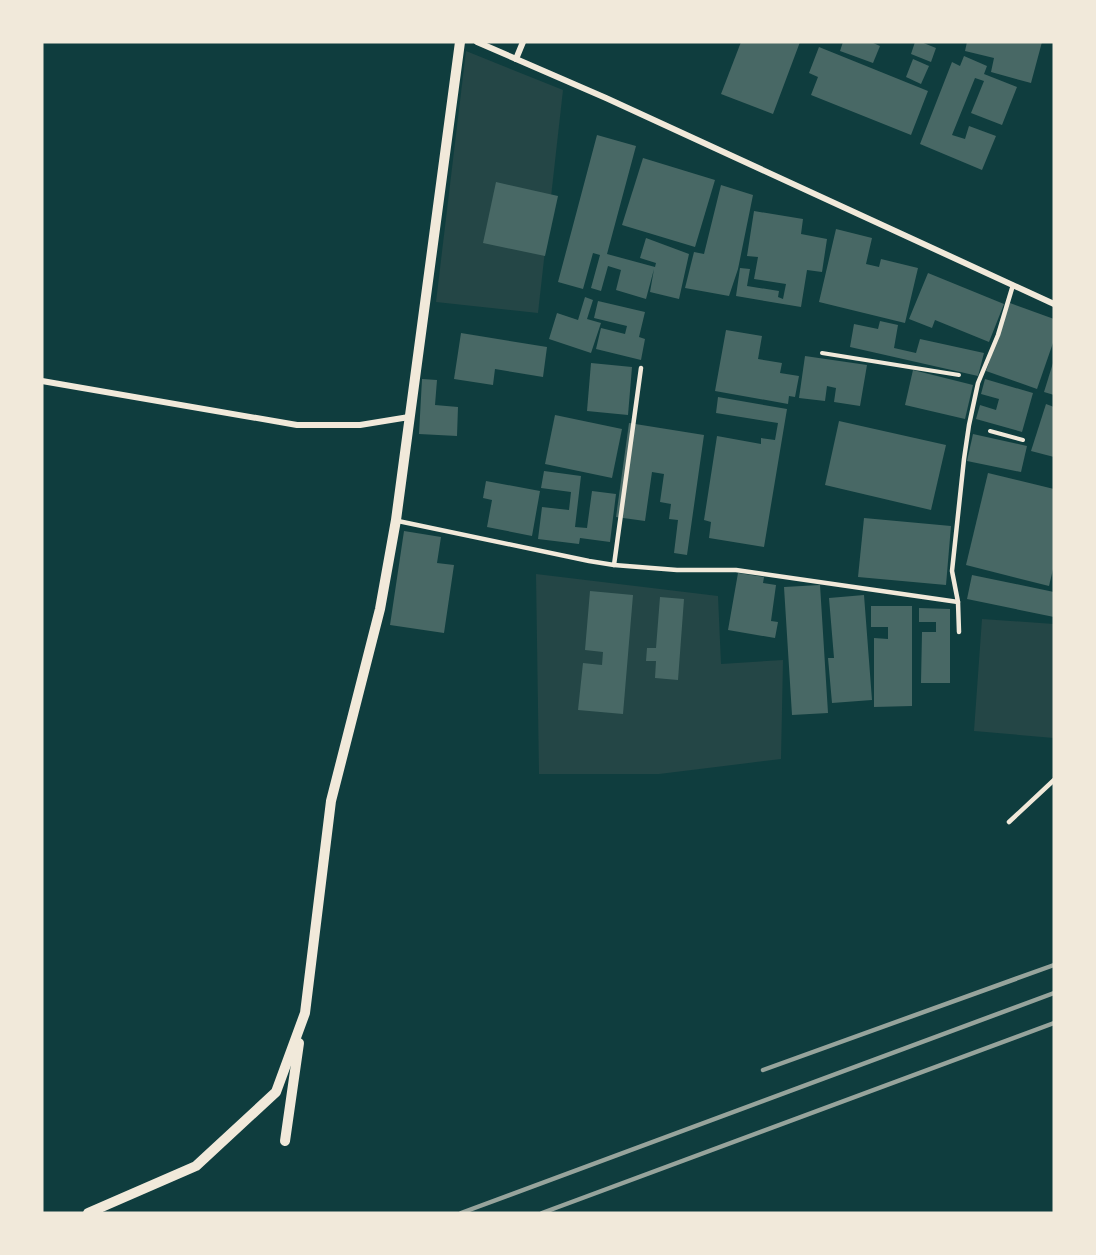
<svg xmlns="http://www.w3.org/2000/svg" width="1096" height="1255" font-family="Inter,sans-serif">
  <rect width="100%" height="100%" fill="#0f3d3e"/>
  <g fill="#244646">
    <polygon points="466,51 563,90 538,313 436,302"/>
    <polygon points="536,574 718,596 721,664 783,660 781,759 659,774 539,774"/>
    <polygon points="982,619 1054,624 1054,738 974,731"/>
  </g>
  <g fill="#486865">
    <polygon points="741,42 800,42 773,114 721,94"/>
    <polygon points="843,42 871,42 880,46 873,63 840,51"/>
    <polygon points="915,42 921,42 936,48 931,62 911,54"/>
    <polygon points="967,42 1042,42 1031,83 991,72 994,58 965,51"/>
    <polygon points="819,47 928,91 911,135 811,95 818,77 809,73"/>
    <polygon points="964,56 987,66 984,74 1017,87 1002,125 971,113 984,81 975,78 952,135 965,139 969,126 996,136 982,170 920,144 952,62 960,66"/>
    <polygon points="913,59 929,66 921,84 906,77"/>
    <polygon points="597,135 636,146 607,254 655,267 656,263 640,258 646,238 689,254 679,299 650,292 654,269 646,299 616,290 621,270 608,266 601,291 591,288 600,255 593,253 583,289 558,282"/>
    <polygon points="643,158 715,180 695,247 622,225"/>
    <polygon points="496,182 558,196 545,256 483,243"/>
    <polygon points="721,185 753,195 738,269 729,296 685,288 694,252 704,254"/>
    <polygon points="754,211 803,219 801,234 827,239 822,272 807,270 801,307 736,296 740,268 750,269 747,286 779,291 778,297 783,299 786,284 754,279 758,257 747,256"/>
    <polygon points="836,229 872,238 866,264 879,267 881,259 918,268 905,323 819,302"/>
    <polygon points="928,273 1004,304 989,342 935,320 932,328 909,319"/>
    <polygon points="585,297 593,300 587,319 601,323 591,353 549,339 557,313 578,320"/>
    <polygon points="598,301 645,312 639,337 645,339 641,360 596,349 601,328 625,334 627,326 594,318"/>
    <polygon points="1010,303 1054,319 1054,340 1037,389 986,371"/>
    <polygon points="880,321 898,325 894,348 916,353 920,339 984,353 978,376 850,347 854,324 878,329"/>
    <polygon points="726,330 762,336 758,359 782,363 780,373 799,376 795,397 789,396 788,404 715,391"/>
    <polygon points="461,333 547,347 543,377 495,369 493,385 454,379"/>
    <polygon points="805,356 867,365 860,406 834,402 836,388 827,386 825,401 799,398"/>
    <polygon points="591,363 632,367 628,415 587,411"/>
    <polygon points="1053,363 1054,363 1054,395 1044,392"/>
    <polygon points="913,370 973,385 965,419 905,405"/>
    <polygon points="422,379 437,380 435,405 458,407 457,436 419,434"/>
    <polygon points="985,379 1033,393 1022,432 976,419 980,405 996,410 999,399 981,394"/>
    <polygon points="718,397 787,409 764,547 709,538 711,522 704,520 717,436 761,444 761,438 775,440 778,423 716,413"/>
    <polygon points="1046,404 1054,407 1054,457 1031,451"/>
    <polygon points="555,415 622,429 612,478 545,464"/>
    <polygon points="839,421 946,445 931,510 825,485"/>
    <polygon points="629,423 704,435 687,555 674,553 678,520 669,519 671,504 660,502 664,474 652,472 645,521 616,517"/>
    <polygon points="973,434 1027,446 1021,472 967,461"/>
    <polygon points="544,471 581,476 575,527 587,528 592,491 616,494 610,542 580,538 579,544 538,539 542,507 569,510 571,492 541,488"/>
    <polygon points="988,473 1054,489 1054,565 1049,586 966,565"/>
    <polygon points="486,481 540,491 532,536 487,527 492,500 483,498"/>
    <polygon points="864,518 951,526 946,585 858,577"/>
    <polygon points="404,531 441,537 437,563 454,565 444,633 390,625"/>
    <polygon points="738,573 764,577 763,583 776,585 771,621 778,622 775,638 728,630"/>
    <polygon points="972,575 1054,592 1054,617 967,599"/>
    <polygon points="820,585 828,713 792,715 784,587"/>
    <polygon points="590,591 633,595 623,714 578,710 583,663 602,665 603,652 585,650"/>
    <polygon points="864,595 872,700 832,703 828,658 834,658 829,598"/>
    <polygon points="660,597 684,599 678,680 655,678 656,661 646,661 647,648 656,648"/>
    <polygon points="871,606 912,606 912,706 874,707 874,638 888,639 888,627 871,627"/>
    <polygon points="919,608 950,609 950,683 921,683 922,632 936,632 936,622 919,622"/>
  </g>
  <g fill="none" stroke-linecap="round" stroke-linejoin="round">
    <g stroke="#f1e9da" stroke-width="4">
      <polyline points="822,353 959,375"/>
      <polyline points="990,431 1023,440"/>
    </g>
    <g stroke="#f1e9da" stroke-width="4.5">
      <polyline points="398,521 589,561 614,565 677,570 736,570 958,602"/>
      <polyline points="614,565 641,368"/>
      <polyline points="959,632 958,602 952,571 964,459 969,425 978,383 998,335 1013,285"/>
      <polyline points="1009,822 1054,780"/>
    </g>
    <g stroke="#f1e9da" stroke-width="6">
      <polyline points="477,42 606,98 1054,304"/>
      <polyline points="516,59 523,42"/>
      <polyline points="42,381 297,425 360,425 409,417"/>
    </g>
    <g stroke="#f1e9da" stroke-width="10">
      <polyline points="285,1141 299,1043"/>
      <polyline points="88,1213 196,1166 276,1092 305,1013 331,801 380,609 396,520 460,42"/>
    </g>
    <g stroke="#97a49c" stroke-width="4.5">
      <polyline points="763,1070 1054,965"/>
      <polyline points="461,1213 1054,993"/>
      <polyline points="542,1213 1054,1023"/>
    </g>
  </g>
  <rect width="1096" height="1255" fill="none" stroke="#f1e9da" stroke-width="87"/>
</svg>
